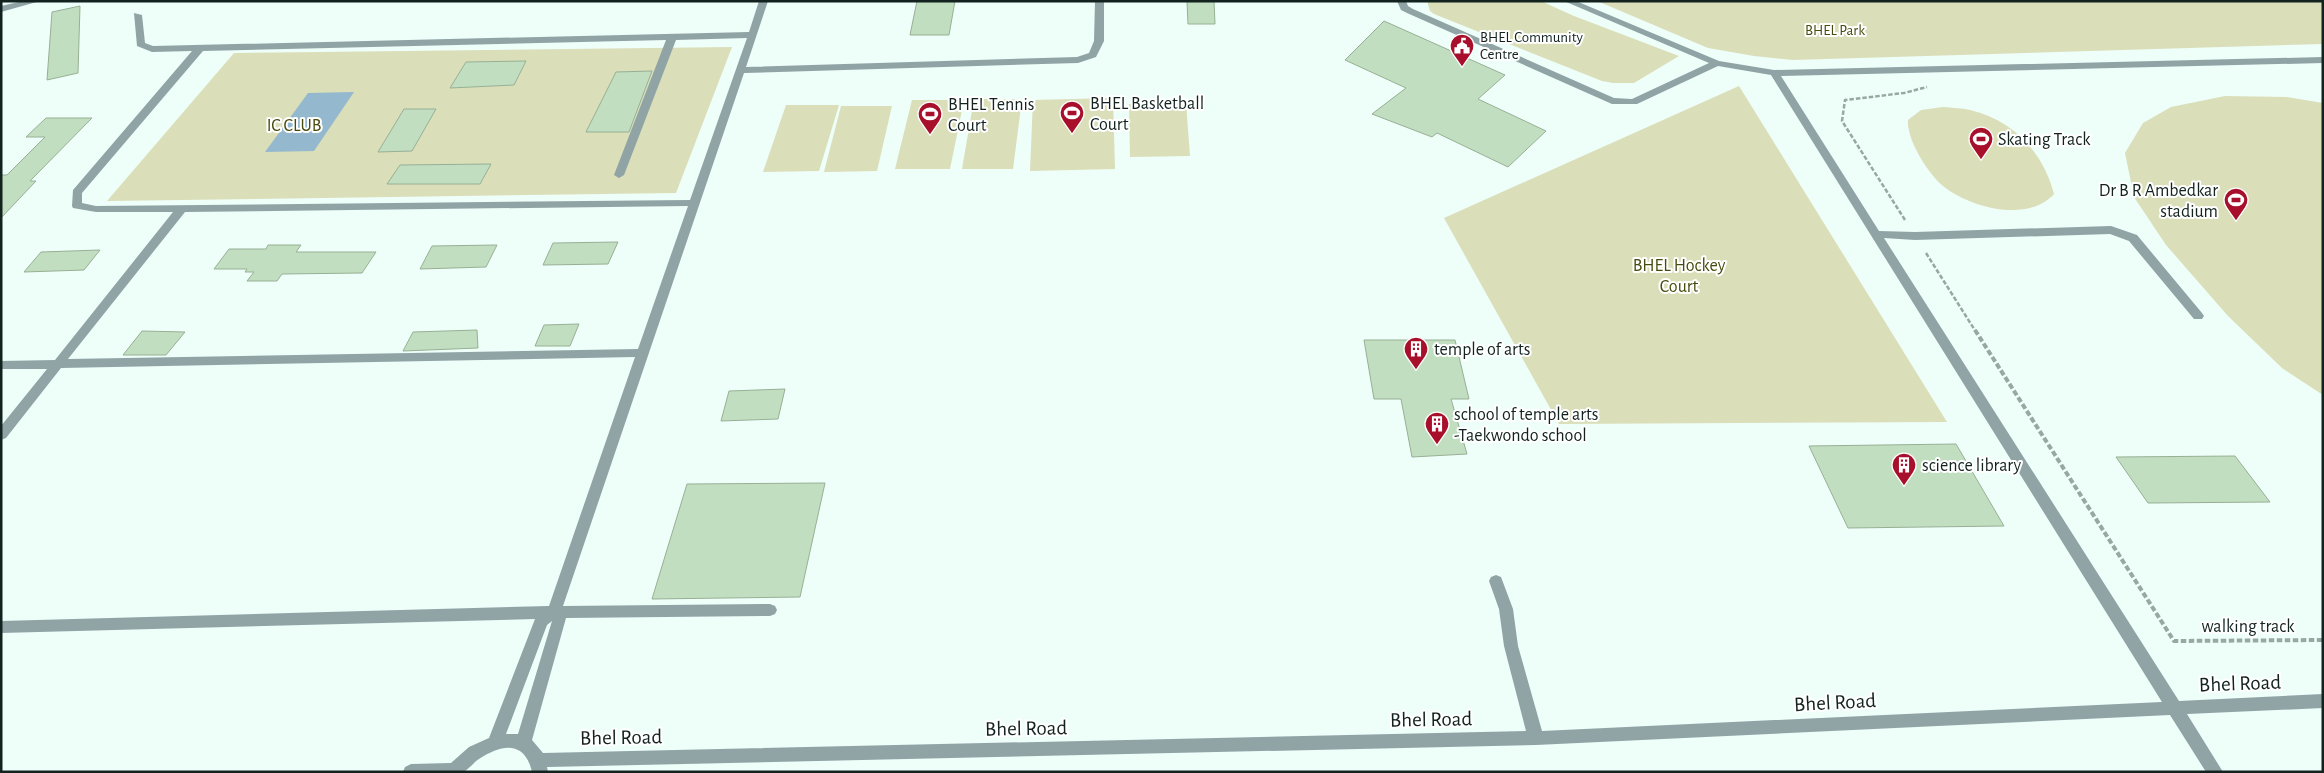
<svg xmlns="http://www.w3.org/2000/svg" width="2324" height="773" font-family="'Alegreya Sans',sans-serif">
  <rect width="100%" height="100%" fill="#eefef9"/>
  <g fill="#dadeb9">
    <polygon points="1427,1 1541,1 1574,16 1679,56 1634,83 1613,83 1602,81 1434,14 1430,11"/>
    <polygon points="1597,1 2323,1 2323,44 1793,60 1754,56 1708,48"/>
    <polygon points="732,47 676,193 107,201 234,53"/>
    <polygon points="1739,86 1947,422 1559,424 1444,218"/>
    <polygon points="2225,96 2287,97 2323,103 2323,395 2282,368 2228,316 2166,245 2134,197 2125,153 2143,123 2171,107"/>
    <polygon points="1113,98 1115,169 1030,171 1033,100"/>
    <polygon points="974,99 1022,99 1013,169 962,169"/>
    <polygon points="912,100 964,100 950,169 895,169"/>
    <polygon points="1186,103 1190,156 1130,157 1129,104"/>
    <polygon points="786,105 839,105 819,171 763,172"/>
    <polygon points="841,106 892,106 877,171 824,172"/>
    <path d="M1943,107C1952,108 1962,108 1970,110C2013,120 2043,152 2054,194C2029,222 1975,209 1947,189C1931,179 1906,140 1908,120L1921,110Z"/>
  </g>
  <polygon fill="#94b8ce" points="354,92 314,151 265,152 308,93"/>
  <g fill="#c2dec0" stroke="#97b095">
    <polygon points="917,1 955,1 949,35 910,35"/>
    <polygon points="1187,1 1214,1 1215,24 1188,24"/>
    <polygon points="80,6 78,73 47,80 52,12"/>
    <polygon points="1384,21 1505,75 1478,99 1546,131 1508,167 1437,133 1432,137 1372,114 1406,88 1345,60"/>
    <polygon points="526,61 514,85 450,88 466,62"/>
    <polygon points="652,71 629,132 586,132 616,72"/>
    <polygon points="404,109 436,109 412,151 378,152"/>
    <polygon points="46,118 92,118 30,181 36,181 1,218 1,175 7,175 45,137 26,137"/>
    <polygon points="491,164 480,184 387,184 400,165"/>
    <polygon points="618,242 608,264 543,265 553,243"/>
    <polygon points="268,245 301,245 296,252 376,252 362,273 282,274 277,281 247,281 254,272 245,272 247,269 214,269 229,249 266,249"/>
    <polygon points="497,245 486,267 420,269 432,246"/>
    <polygon points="100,250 84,270 24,272 41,252"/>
    <polygon points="579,324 570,346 535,346 544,325"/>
    <polygon points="477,330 478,348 403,351 413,332"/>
    <polygon points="142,331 185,332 166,355 123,355"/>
    <polygon points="1364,340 1455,340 1469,399 1451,399 1467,454 1412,457 1401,399 1374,399"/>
    <polygon points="785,389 778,419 721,421 729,391"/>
    <polygon points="1956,444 2004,526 1848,528 1809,446"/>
    <polygon points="2235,456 2270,502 2148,503 2116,457"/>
    <polygon points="825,483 800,597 652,599 687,484"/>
  </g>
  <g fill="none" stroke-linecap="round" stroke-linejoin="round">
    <g stroke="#97a7a3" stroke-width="2.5" stroke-dasharray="4.5 2" stroke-linecap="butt">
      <polyline points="1905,220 1842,121 1845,100 1904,93 1927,87"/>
      <polyline points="1926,253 1976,332"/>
    </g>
    <polyline stroke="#97a7a3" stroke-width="4" stroke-dasharray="5.5 2.5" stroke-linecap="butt" points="1975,330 2174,641 2323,640"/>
    <g fill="#90a4a6" fill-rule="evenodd">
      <polygon points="23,1 40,1 1,12 1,6"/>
      <path d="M759,1H768L746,67L1077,57L1089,53L1094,41L1095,1H1104V41L1096,57L1078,63L744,73L563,606L770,604L775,606L777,610L775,614L770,616L566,618L532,740L543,753L1526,731L1504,646L1499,609L1489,581L1491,577L1496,575L1501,577L1513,609L1518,646L1542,731L2162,702L1771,75L1718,66L1637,104H1612L1407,13L1401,10L1397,1H1406L1408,6L1413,9L1614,98L1632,99L1709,63L1564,1H1576L1719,61L1774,70L2323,57V63L1781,76L1879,231L1915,232L2111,226L2137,235L2202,313L2204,316L2202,319H2194L2129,241L2110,234L1915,240L1884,238L2179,701L2323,694V708L2187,714L2223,772H2206L2170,715L1536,745L547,767L548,772H532C525,741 503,743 479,759C474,762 470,768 465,771C459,773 413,772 403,772L405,767L411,764L451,763L469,747L489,738L535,619L1,633V621L549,606L635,357L61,368L6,438L1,440V426L47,369H1V361L55,360L173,212H96L73,208L72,206L73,190L192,51L152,52L137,46L134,13L142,15L145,43L153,46L749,32ZM747,38L690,200L96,206L82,203V193L203,51L666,40L614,175L619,178L624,175L676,40ZM688,206L638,349L68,359L185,212ZM552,621L518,734H506L547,625Z"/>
    </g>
  </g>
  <defs>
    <symbol id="civic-pin" viewBox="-11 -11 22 30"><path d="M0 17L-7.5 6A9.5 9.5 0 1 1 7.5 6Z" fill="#a70f2a" stroke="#fff"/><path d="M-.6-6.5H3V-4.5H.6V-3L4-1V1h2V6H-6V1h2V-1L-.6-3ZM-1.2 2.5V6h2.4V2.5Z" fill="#fff"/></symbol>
    <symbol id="stadium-pin" viewBox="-11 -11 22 30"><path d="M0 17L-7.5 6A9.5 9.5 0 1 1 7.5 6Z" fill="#a70f2a" stroke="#fff"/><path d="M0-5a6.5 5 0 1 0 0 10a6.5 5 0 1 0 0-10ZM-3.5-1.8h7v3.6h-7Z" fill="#fff"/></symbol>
    <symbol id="building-pin" viewBox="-11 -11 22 30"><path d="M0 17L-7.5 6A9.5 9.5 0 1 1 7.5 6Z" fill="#a70f2a" stroke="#fff"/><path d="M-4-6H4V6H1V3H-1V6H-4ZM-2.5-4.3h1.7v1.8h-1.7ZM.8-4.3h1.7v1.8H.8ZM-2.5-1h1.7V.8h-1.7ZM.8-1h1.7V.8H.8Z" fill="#fff"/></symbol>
  </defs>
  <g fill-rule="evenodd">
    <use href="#civic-pin" x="1448" y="32" width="28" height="38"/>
    <use href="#stadium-pin" x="1058" y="99" width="28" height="38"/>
    <use href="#stadium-pin" x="916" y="100" width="28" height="38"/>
    <use href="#stadium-pin" x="1967" y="125" width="28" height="38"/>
    <use href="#stadium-pin" x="2222" y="186" width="28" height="38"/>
    <use href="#building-pin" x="1402" y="335" width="28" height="38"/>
    <use href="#building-pin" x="1423" y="410" width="28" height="38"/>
    <use href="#building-pin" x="1890" y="451" width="28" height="38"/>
  </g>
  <g text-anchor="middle" stroke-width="4" stroke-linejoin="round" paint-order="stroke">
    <g font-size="15" fill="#484b0e" stroke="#fff">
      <text x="1835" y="35">BHEL Park</text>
    </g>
    <g font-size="15" fill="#12221e" stroke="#fff" text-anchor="start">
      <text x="1480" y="42">BHEL Community<tspan x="1480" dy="17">Centre</tspan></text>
    </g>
    <g font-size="18" fill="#12221e" stroke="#fff" text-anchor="start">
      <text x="1090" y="109">BHEL Basketball<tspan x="1090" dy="21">Court</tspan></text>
      <text x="948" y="110">BHEL Tennis<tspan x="948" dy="21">Court</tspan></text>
      <text x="1998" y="145">Skating Track</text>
      <text x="2218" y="196" text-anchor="end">Dr B R Ambedkar<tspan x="2218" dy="21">stadium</tspan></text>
      <text x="1434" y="355">temple of arts</text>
      <text x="1454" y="420">school of temple arts<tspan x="1454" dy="21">-Taekwondo school</tspan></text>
      <text x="1922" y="471">science library</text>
    </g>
    <g font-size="18" fill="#484b0e" stroke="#fff">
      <text x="294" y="131">IC CLUB</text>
      <text x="1679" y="271">BHEL Hockey<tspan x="1679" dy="21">Court</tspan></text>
    </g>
    <g font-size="18" fill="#12221e" stroke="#fff">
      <text x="2248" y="632">walking track</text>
    </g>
    <g font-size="21" fill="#12221e" stroke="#fff">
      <text transform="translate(2240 683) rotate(-2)" y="7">Bhel Road</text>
      <text transform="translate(1835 702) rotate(-3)" y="7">Bhel Road</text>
      <text transform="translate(1431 719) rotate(-1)" y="7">Bhel Road</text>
      <text transform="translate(1026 728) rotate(-1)" y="7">Bhel Road</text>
      <text transform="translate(621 737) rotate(-1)" y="7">Bhel Road</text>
    </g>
  </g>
  <rect width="2324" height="773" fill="none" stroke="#12221e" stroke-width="5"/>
</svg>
